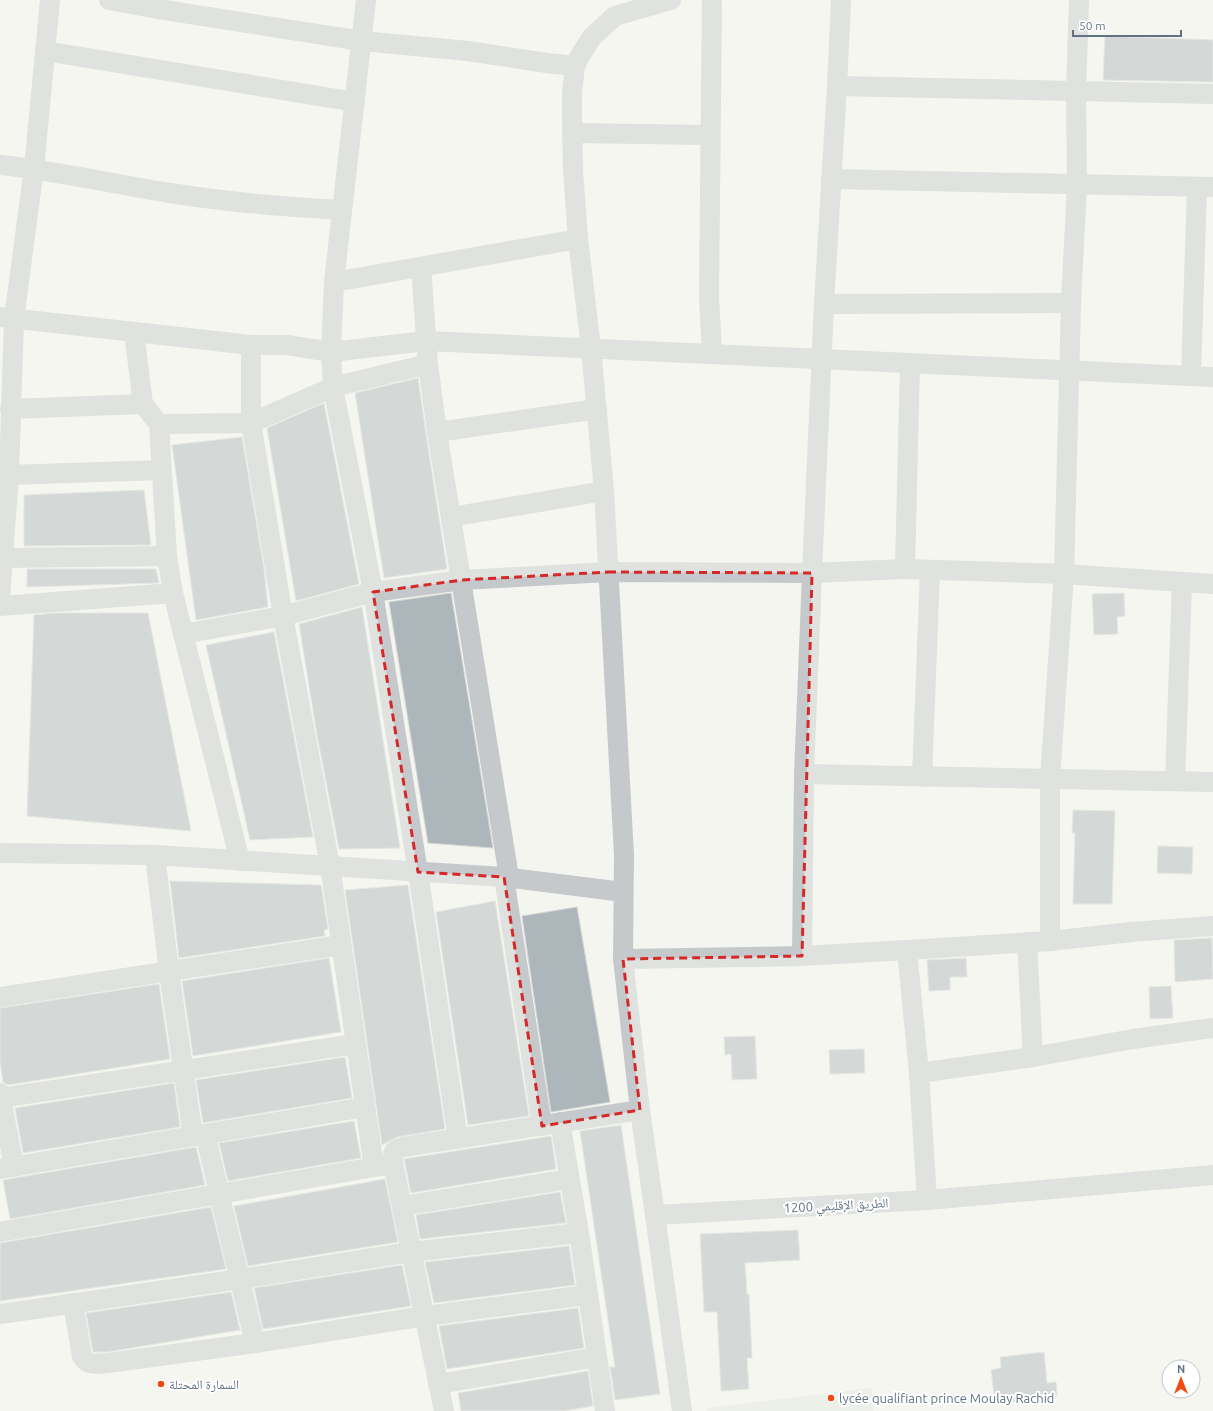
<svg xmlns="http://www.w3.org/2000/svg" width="1213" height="1411" font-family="Ubuntu,'Noto Naskh Arabic',sans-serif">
  <rect width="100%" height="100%" fill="#f4f5ef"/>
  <polygon fill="#e5e6e3" points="872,1388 873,1411 707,1411 707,1408"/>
  <g fill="#adb6bb" stroke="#d5d5d3">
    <polygon points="1105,36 1213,40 1213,82 1103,80"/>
    <polygon points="418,378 426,434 447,569 384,578 355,393"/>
    <polygon points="324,403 359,584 296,601 267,428"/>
    <polygon points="242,437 264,569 268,607 196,620 172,445"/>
    <polygon points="144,490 151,545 24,546 24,495"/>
    <polygon points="27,569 156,569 159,583 27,587"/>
    <polygon points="451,593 493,848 428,843 389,602"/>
    <polygon points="1124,593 1125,616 1117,617 1118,634 1094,635 1092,594"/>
    <polygon points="362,607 400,848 339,849 317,735 299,624"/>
    <polygon points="56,613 148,613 191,831 27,816 34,615"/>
    <polygon points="274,632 313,837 250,840 206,645"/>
    <polygon points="1073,810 1115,811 1112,904 1073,904 1075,833 1072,833"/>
    <polygon points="1158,846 1193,847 1192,874 1157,873"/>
    <polygon points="170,881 321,885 328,929 324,930 325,936 179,958"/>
    <polygon points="408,885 445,1129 397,1137 382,1145 345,890"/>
    <polygon points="495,901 529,1116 468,1125 436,912"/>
    <polygon points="577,907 610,1102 551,1112 522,916"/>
    <polygon points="1212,938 1213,979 1175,982 1174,940"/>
    <polygon points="329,958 341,1032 193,1056 182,981"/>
    <polygon points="966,958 967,977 950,977 950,990 929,991 927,960"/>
    <polygon points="159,984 170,1059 8,1085 3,1082 0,1062 0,1008"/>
    <polygon points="1171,986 1173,1018 1150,1019 1149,987"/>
    <polygon points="755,1036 757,1079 732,1080 731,1054 725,1055 724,1037"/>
    <polygon points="864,1049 865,1073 830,1074 829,1050"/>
    <polygon points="345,1057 352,1098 203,1123 196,1080"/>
    <polygon points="174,1083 180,1127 23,1153 15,1108"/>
    <polygon points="354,1121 361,1158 228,1181 219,1143"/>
    <polygon points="621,1125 660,1394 615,1400 610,1367 615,1367 580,1131"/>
    <polygon points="551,1136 556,1169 411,1193 404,1159"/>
    <polygon points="196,1147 205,1185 10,1219 3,1180"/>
    <polygon points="385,1179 398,1242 248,1266 234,1206"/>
    <polygon points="560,1192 566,1223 420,1239 416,1215"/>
    <polygon points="211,1207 226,1269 0,1301 0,1243"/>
    <polygon points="798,1230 800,1260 745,1263 747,1294 749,1294 752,1358 747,1358 749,1389 721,1391 717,1312 704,1312 700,1234"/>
    <polygon points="569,1246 575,1285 434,1303 425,1262"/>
    <polygon points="402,1265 411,1306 263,1329 254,1288"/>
    <polygon points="231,1292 240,1330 107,1352 93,1352 86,1313"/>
    <polygon points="578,1308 584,1348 447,1369 439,1326"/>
    <polygon points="1044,1352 1047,1383 1056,1382 1057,1395 1026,1399 1026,1401 995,1404 991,1370 1001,1368 1000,1357"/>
    <polygon points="588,1371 593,1406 565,1411 461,1411 458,1393"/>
  </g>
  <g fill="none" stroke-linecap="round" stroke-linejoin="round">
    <g stroke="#c6c9cc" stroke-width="20">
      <polyline points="109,0 158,9 362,41 468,51 547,63 575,66"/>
      <polyline points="366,0 334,282 331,352 333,387 373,592 418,872 458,1139"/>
      <polyline points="671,0 615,16 592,37 581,54 575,66 572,92 572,120 573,171 578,239 591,348 604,491 624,855 623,959 640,1110 655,1215 682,1411"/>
      <polyline points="712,0 709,297 712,354"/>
      <polyline points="45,51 355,102"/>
      <polyline points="837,86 1213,94"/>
      <polyline points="572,133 710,135"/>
      <path d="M0,165C57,171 113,184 170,193C227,202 285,207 342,210"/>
      <polyline points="831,179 1213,187"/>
      <polyline points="421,267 428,364 437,432 509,877"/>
      <polyline points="334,282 578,239"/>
      <polyline points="824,304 1071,303"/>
      <polyline points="0,317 251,345 287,345 331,352 426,341 1213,377"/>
      <polyline points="134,332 143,404 159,424 167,556 173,593 240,861"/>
      <polyline points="251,345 251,423 283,616 330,866 374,1167"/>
      <polyline points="1191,376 1197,187"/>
      <polyline points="10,409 143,404"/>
      <polyline points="159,424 251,423 333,387 428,364"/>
      <polyline points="437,432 597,409"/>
      <polyline points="9,475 161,470"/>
      <polyline points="451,517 604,491"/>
      <polyline points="2,558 167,556"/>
      <polyline points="905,569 910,363"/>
      <polyline points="0,597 9,475 14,319 34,168 50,0"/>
      <polyline points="0,606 173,593"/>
      <polyline points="183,634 283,616 373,592 462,580 608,572 812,573 905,569 1064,574 1213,584"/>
      <polyline points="804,774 1213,782"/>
      <polyline points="922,777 930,570"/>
      <polyline points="1175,781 1182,582"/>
      <polyline points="0,853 155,855 504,877 623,892"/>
      <polyline points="155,855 169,972 193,1136"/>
      <polyline points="504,877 542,1126"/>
      <polyline points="1050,941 1050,779 1064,574 1071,303 1077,185 1076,91 1079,0"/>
      <polyline points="1027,942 1033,1057"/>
      <polyline points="907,950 919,1073 927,1200"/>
      <polyline points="802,956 804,774 812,573 824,304 837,86 841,0"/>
      <polyline points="623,959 802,956 907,950 1050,941 1131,932 1213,926"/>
      <polyline points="0,997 341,945"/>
      <polyline points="919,1073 1033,1057 1133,1039 1213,1028"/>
      <polyline points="0,1093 14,1167"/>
      <polyline points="0,1098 355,1044"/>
      <polyline points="560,1122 579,1233 605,1411"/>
      <polyline points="205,1134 255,1343"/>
      <polyline points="0,1169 365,1107"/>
      <polyline points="402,1206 569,1179"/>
      <polyline points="655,1215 927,1200 1213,1175"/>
      <polyline points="0,1232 386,1165"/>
      <path d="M73,1303L82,1356C87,1366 97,1364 108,1363L255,1343L425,1316L587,1295"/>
      <polyline points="0,1314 240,1279 411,1252 579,1233"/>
      <polyline points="438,1384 597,1357"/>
      <path d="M444,1411L393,1163C392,1153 393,1149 403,1147L640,1110"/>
    </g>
  </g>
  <path d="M0 0H1213V1411H0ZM608,572L812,573L802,956L623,959L640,1110L542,1126L504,877L418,872L373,592L462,580Z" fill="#f4f5ef" fill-opacity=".55" fill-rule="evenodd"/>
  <path fill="none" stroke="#d62828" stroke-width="3" stroke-dasharray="8 5" stroke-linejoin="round" d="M608,572L812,573L802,956L623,959L640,1110L542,1126L504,877L418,872L373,592L462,580Z"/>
  <g fill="#f44910" stroke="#fff" stroke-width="1.5">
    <circle cx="161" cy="1384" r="4"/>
    <circle cx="831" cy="1398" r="4"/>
  </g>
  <g text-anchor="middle" stroke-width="4" stroke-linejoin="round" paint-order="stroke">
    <g font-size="13" fill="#607384" stroke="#fff">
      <text transform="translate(836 1205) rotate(-3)" y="5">الطريق الإقليمي 1200</text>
    </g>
    <g font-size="13" fill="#607384" stroke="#fff" text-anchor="start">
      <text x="169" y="1389">السمارة المحتلة</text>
      <text x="839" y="1403">lycée qualifiant prince Moulay Rachid</text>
    </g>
  </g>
  <g transform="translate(1181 1379)"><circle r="19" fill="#ffffff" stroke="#bfc7ce"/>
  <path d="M0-3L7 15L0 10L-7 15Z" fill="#f44910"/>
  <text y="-6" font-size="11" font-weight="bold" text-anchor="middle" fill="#607384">N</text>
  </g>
  <path d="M1073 30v6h108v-6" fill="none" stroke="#607384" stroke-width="2"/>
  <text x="1079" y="30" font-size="12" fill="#607384" stroke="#ffffff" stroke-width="3" paint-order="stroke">50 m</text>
</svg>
